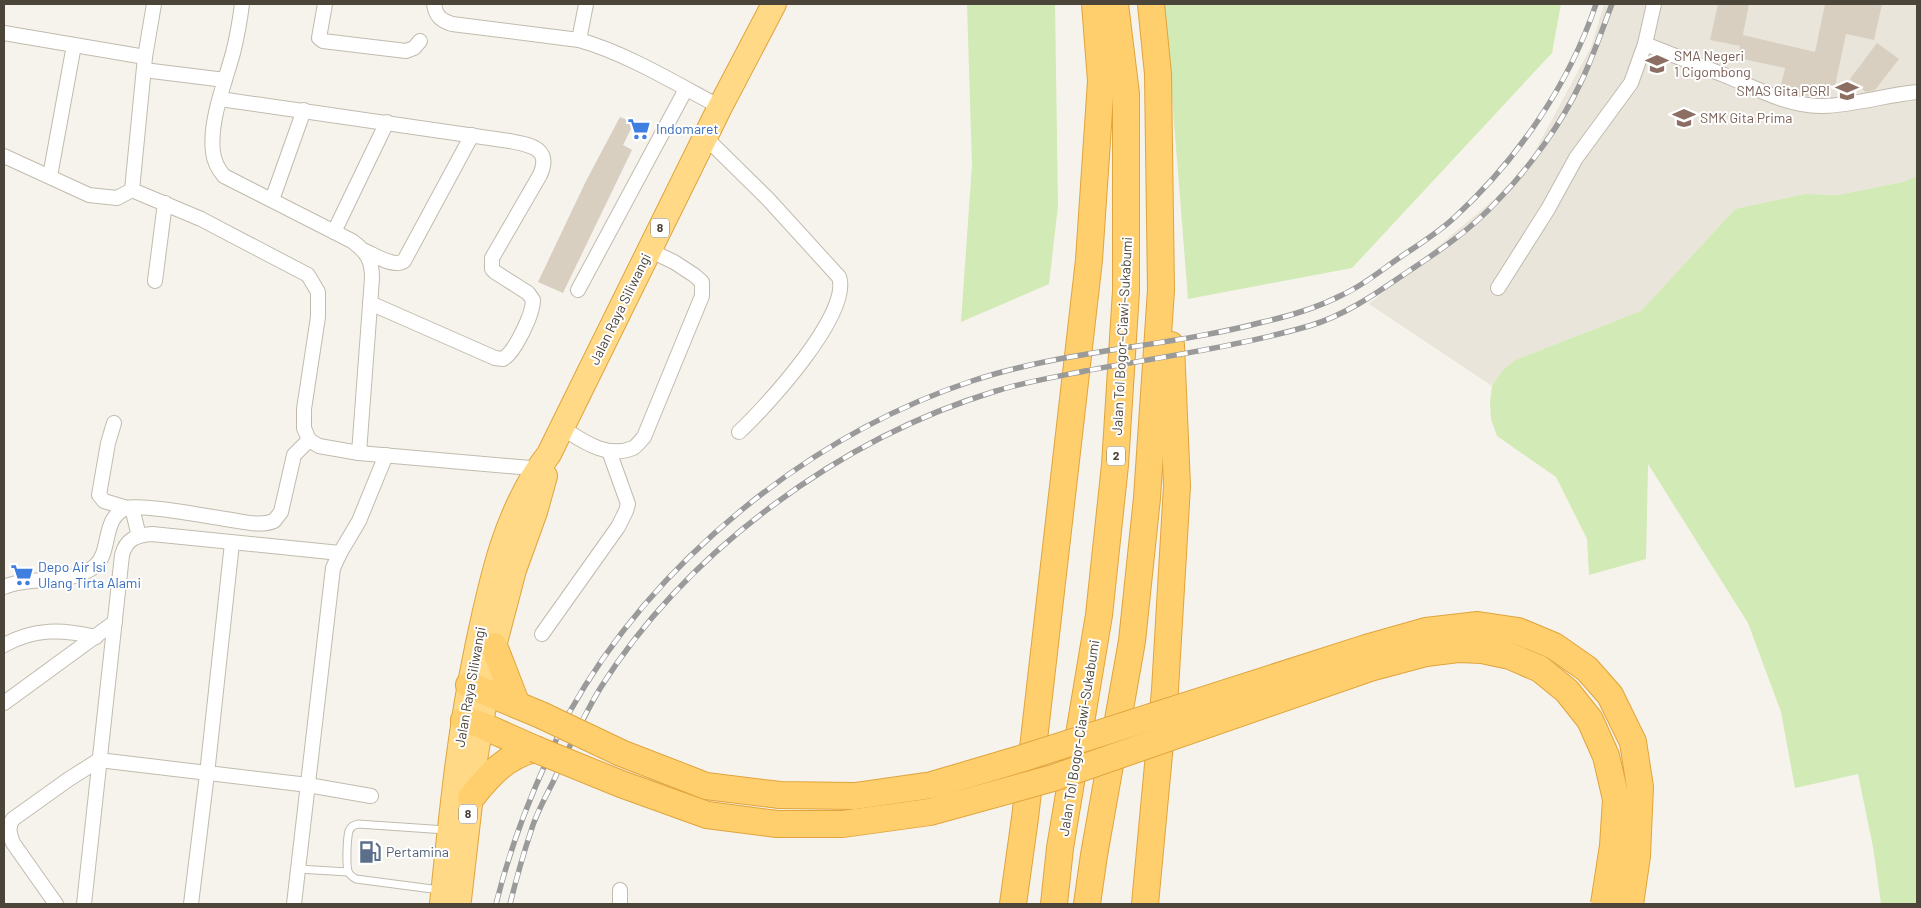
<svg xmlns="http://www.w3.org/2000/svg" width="1921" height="908" font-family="Barlow,sans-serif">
  <rect width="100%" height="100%" fill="#f6f3ec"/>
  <polygon fill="#eae5da" points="1604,4 1917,4 1917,176 1903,182 1838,195 1805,194 1735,209 1641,311 1515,360 1502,371 1492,386 1369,304 1521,177 1591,47"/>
  <g fill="#d2eab5">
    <polygon points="967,4 1055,4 1058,206 1049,284 961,322 972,165"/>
    <polygon points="1162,4 1561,4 1552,53 1352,268 1188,299 1172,97"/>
    <polygon points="1917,176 1917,904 1881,904 1873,847 1858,774 1795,788 1781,712 1748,623 1648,464 1646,559 1589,575 1587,539 1556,477 1497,436 1491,419 1490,402 1492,386 1502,371 1515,360 1641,311 1735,209 1805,194 1838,195 1903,182"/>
  </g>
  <g fill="#d8cfc1">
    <polygon points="1718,4 1749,4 1742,39 1743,35 1815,52 1825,4 1882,4 1874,40 1846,34 1835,86 1826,84 1823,97 1801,95 1780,89 1785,68 1738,58 1740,46 1710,40"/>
    <polygon points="1877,43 1899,59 1875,90 1866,92 1850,79"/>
    <polygon points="620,117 634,123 623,145 632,150 563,293 538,282 586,181"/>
  </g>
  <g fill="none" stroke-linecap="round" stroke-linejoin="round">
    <defs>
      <g id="service">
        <polyline points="298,869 348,872"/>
        <path d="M440,890L356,879C353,877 349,875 348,871C346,864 347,838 349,831C351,826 354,825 358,824L446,830"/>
      </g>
      <g id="minor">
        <polyline points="154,4 145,57 132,190 201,219 308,275 318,292 318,317 304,409 304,428 309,440 319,446 359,453 542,469"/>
        <path d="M242,4C240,20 237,37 233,53C225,82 209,122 213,152C214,162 218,169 224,176L352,241C367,252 372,260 372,278L359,453"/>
        <polyline points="325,4 319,38 323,41 406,51 414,48 420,41"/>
        <path d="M434,4C436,16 440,20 452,24L579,40C626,53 677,84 720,107"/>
        <polyline points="4,33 145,57"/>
        <polyline points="579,40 586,4"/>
        <path d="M1645,44C1673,55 1701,66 1729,77C1759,90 1791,107 1823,106C1855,105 1886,95 1917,92"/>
        <polyline points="144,70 225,80"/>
        <path d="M220,99L510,141C530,145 552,148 540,175L492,258V269L495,272L528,293L533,300C533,314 515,352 503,359L495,358L370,303"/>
        <path d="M705,137L768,199L839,277C852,313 766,407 739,432"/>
        <polyline points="4,156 89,195 117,198 132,190"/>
        <polyline points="50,176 74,45"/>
        <polyline points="272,200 304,110"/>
        <polyline points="334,232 387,122"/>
        <path d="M365,251C375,255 393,268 404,261L472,135"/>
        <polyline points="155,281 165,203"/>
        <polyline points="1498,288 1548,209 1576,158 1631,83 1645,44 1654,4"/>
        <polyline points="578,290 686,89"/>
        <polyline points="114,423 108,443 99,495 104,501 127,508"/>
        <path d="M562,428C583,441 607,459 633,448C637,446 641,440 644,437L702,296V282L694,275L674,262L649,250"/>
        <polyline points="132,508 139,536"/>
        <path d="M4,587C32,575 70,586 95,566C112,552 101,517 127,508C134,506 143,508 150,508C175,510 200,515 225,519C241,521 259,527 274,521L281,512L294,455L309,440"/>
        <polyline points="542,634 618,527 626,511 628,504 609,451"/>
        <path d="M4,645C35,628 62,629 96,637"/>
        <polyline points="4,703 115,622"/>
        <polyline points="620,890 620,904"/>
        <path d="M56,904L13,843C10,835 7,827 13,819L69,779L99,760L308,785L371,796"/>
        <path d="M84,904L122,555C126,539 137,535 152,534L340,553"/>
        <polyline points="191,904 207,774 232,543"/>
        <polyline points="294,904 333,568 340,553 359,521 386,455"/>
      </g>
      <g id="trunk">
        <polyline points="459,900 475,760 494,646 514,570 535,512 545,476"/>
        <path d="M442,904C451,818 459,733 477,648C491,581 506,509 549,454L720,107L774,4"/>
      </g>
      <g id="motorway">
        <polyline points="494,646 517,705"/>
        <polyline points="469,685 541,715"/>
        <polyline points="464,720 481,725 535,749"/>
        <path d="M471,798C489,775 506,756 535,749"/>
        <polyline points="1013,904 1025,818 1089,260 1101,81 1095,4"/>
        <polyline points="1054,904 1060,848 1099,615 1115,465 1126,291 1126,94 1115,4"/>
        <polyline points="1087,904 1094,855 1132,641 1147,498 1161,290 1158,74 1151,4"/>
        <polyline points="1145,904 1165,690 1177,486 1171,345"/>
      </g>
    </defs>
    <use href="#service" stroke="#c2bbae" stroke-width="9"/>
    <use href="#minor" stroke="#c2bbae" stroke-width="16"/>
    <use href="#trunk" stroke="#e0a43c" stroke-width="26"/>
    <use href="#motorway" stroke="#e0a43c" stroke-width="28"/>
    <use href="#service" stroke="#fff" stroke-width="7"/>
    <use href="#minor" stroke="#fff" stroke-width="14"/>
    <use href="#trunk" stroke="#ffd985" stroke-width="24"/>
    <use href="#motorway" stroke="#ffcf6e" stroke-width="26"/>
    <defs>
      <g id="rail">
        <path d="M496,904C509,852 527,803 550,754C556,740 562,726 569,713C653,562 809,435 972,381C1064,350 1169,347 1263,322C1290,316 1317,308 1342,295C1364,285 1380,271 1399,258C1418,245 1438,233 1455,217C1517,160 1569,85 1596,4"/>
        <path d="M510,904C516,880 523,855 531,831C536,814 545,798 553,782C568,750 582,718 601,687C688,550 841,438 996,391C1025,382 1055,377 1085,371C1160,357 1236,347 1309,326C1343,316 1374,295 1403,275C1436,253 1471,230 1498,200C1530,167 1562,123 1581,82C1593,57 1602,30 1612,4"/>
      </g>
    </defs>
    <use href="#rail" stroke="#9a9a9a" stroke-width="5.5"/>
    <use href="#rail" stroke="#fff" stroke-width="4" stroke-dasharray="11" stroke-linecap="butt"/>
    <defs>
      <g id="motorway-bridge">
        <polyline points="541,715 621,753 706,786 780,795 855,796 932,785 1020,759 1366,648 1426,631 1478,625 1518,631 1554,646 1587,669 1610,695 1633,742 1640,787 1637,856 1630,904"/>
        <polyline points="535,749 621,784 707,815 777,824 843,824 930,812 1053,778 1370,668 1426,653 1458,649 1482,650 1510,656 1540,669 1567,691 1590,720 1606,756 1616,799 1613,846 1604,904"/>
      </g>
    </defs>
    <use href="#motorway-bridge" stroke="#e0a43c" stroke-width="28" stroke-linecap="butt"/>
    <use href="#motorway-bridge" stroke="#ffcf6e" stroke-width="26"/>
  </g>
  <defs>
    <symbol id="school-bare" viewBox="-9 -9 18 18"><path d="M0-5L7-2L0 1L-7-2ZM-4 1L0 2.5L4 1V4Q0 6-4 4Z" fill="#8d6e63" stroke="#fff" stroke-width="2.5" paint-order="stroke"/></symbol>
    <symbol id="supermarket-bare" viewBox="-9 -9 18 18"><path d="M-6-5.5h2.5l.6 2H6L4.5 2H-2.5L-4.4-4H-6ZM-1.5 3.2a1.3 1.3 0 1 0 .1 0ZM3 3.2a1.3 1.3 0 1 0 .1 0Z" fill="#3f7fe0" stroke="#fff" stroke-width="2.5" paint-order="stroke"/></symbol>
    <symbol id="fuel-bare" viewBox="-9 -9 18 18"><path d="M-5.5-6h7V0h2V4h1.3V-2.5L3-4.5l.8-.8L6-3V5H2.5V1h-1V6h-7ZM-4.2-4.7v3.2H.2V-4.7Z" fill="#5c6f8a" stroke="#fff" stroke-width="2.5" paint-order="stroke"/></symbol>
  </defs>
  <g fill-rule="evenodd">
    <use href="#school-bare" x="1641" y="48" width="32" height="32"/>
    <use href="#school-bare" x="1831" y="75" width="32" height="32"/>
    <use href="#school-bare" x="1668" y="102" width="32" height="32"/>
    <use href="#supermarket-bare" x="623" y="113" width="32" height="32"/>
    <use href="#supermarket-bare" x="6" y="559" width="32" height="32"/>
    <use href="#fuel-bare" x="354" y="836" width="32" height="32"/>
  </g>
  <g text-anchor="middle" stroke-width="4" stroke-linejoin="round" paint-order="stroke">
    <g fill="#fff" stroke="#817c74" stroke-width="1">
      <rect x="651" y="218.5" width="18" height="19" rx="4"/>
      <rect x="1107" y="446.5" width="18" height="19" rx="4"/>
      <rect x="459" y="804.5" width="18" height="19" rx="4"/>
    </g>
    <g font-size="12" font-weight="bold" fill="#4b4439">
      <text x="660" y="232">8</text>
      <text x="1116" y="460">2</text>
      <text x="468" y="818">8</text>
    </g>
    <g font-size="14" fill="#785e54" stroke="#fff" text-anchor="start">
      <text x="1674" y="61">SMA Negeri<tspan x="1674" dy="16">1 Cigombong</tspan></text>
      <text x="1830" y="96" text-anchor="end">SMAS Gita PGRI</text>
      <text x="1700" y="123">SMK Gita Prima</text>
    </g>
    <g font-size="14" fill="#366cbe" stroke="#fff" text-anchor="start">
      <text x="656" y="134">Indomaret</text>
      <text x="38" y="572">Depo Air Isi<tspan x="38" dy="16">Ulang Tirta Alami</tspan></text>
    </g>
    <g font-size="14" fill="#4b4439" stroke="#fff">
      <text transform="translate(620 309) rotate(-64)" y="5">Jalan Raya Siliwangi</text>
      <text transform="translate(1122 336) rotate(-87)" y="5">Jalan Tol Bogor–Ciawi–Sukabumi</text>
      <text transform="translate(470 687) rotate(-80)" y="5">Jalan Raya Siliwangi</text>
      <text transform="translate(1079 738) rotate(-81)" y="5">Jalan Tol Bogor–Ciawi–Sukabumi</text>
    </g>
    <g font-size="14" fill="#4e5e75" stroke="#fff" text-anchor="start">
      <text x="386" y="857">Pertamina</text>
    </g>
  </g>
  <rect width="1921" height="908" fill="none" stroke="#4b4439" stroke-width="10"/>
</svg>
